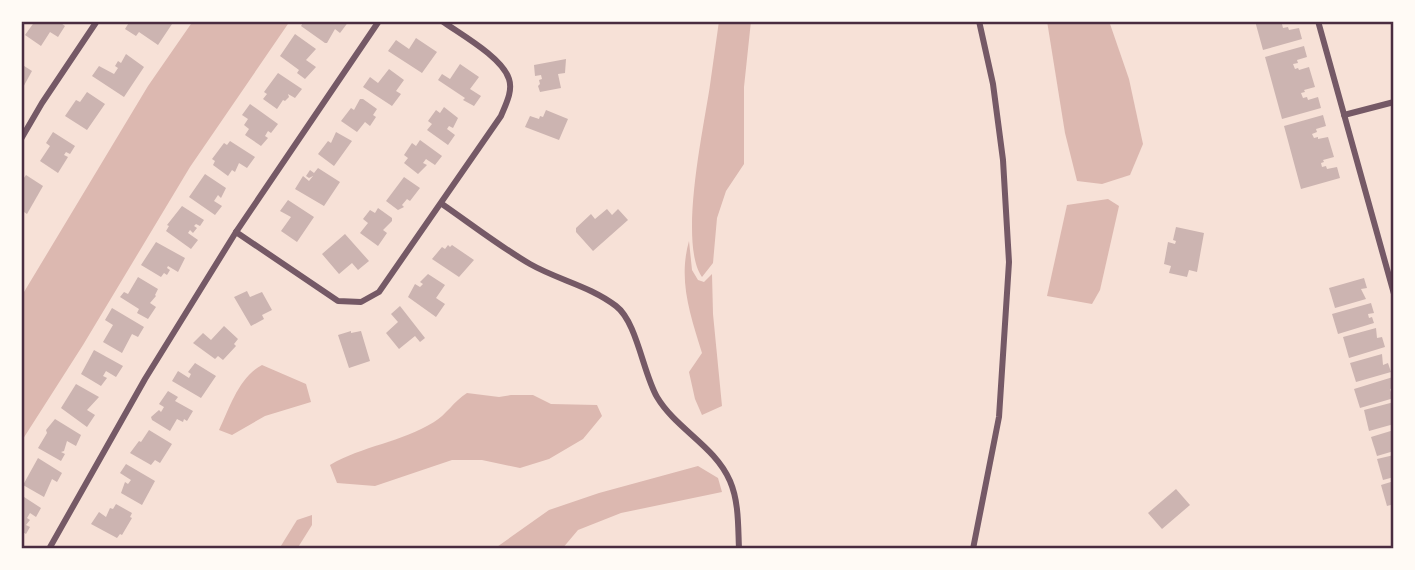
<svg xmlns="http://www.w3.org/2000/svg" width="1415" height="570" font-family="'Source Sans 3',sans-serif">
  <rect width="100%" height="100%" fill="#f7e1d7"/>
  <g fill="#dcb8b0">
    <polygon points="193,21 290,21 190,167 83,345 21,442 21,297 148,86"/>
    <path d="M719,21H751L744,87V164L726,191L717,218L713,263L702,277C678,243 704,127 710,85C713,64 716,42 719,21Z"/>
    <polygon points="1047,21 1109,21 1129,79 1143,144 1130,175 1102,184 1077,181 1065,133"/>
    <polygon points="1108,199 1119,206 1100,290 1092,304 1047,296 1067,205"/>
    <path d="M689,241L692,270L698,280L704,282L712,274L713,314L722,406L702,415L695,399L689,372L702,353C690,314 678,280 689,241Z"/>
    <path d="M262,365L306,384L311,402L265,416L232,435L219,430C230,407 239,377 262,365Z"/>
    <path d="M467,393L499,397L511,395H533L551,404L597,405L602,416L583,439L549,459L520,468L482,460H452L375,486L337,483L330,465C362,446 402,442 434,422C446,415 454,401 467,393Z"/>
    <polygon points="698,466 718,478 722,492 621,513 578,530 562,549 494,549 549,510 599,493"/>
    <polygon points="312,515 312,525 297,549 279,549 297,520"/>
  </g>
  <g fill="#ccb4b1">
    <polygon points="35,21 58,21 65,26 58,37 50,32 41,46 25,35"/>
    <polygon points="130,21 168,21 172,24 158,45 139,32 136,36 125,29"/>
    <polygon points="304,21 311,22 349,21 340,33 335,29 327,43 325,43 301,26"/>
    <polygon points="1255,21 1289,21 1282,24 1283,28 1288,27 1289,30 1299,28 1302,39 1263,50"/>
    <polygon points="295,34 316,49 306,60 316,67 305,79 297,73 299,70 280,56"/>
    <polygon points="416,38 437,52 422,73 388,51 396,40 409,49"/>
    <polygon points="1304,46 1307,57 1297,60 1298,63 1293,64 1295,69 1298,68 1299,70 1309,67 1315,87 1304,90 1305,92 1301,93 1303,98 1307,97 1308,100 1318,97 1321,108 1282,119 1265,57"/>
    <polygon points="126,54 144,67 124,97 92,76 99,66 114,74 118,68 115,66 118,61 121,63"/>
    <polygon points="566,59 565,73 558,74 561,88 540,92 538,86 540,84 539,80 542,79 541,75 535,76 534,65"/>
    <polygon points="21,64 32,71 21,91"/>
    <polygon points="460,64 479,77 470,89 481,96 474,106 463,100 465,98 438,80 442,74 450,79"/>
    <polygon points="389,69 404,80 396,91 401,94 392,106 363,87 370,77 378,83"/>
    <polygon points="278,73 302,89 295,98 288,94 289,97 285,101 283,100 277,109 263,99 267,94 264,92"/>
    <polygon points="87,92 105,104 87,130 65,116 76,100 80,102"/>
    <polygon points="360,99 363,99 377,109 373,115 376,117 370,126 365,122 357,132 341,121 351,108 354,110"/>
    <polygon points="250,104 278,124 271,133 268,131 265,136 268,138 261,146 245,135 249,129 244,125 248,119 242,115"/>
    <polygon points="444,107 458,118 453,128 449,126 447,129 455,135 448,145 427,130 432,124 428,121 436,110 440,113"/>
    <polygon points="546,110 568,119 559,140 525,127 530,116 539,119 540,116 543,117"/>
    <polygon points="1323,115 1326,126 1316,129 1317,132 1312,134 1314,138 1318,137 1318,139 1328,137 1334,157 1323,160 1324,162 1321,163 1322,167 1326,166 1327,169 1337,167 1340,178 1301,189 1284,126"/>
    <polygon points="53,132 75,146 70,154 66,152 64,155 68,157 58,173 40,161 50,146 46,143"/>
    <polygon points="336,132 352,141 334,166 318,154 328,141 331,143"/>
    <polygon points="420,140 442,156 435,165 426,159 423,163 427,165 418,174 404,163 408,158 404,155 412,143 416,146"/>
    <polygon points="230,141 255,157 247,168 239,163 235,172 232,170 228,176 213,165 215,161 212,159 224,143 227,145"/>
    <polygon points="318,168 340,182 324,206 295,189 303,176 309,181 313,176 309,178 306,176 310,170 314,173"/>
    <polygon points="205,174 226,188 221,198 218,195 214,201 222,206 215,215 189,197"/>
    <polygon points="26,175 43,186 27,214 21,210 21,182"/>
    <polygon points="404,177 420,188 410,201 407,199 402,205 404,207 398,210 386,201"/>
    <polygon points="288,200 314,217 297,242 281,231 291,217 280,211"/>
    <polygon points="182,206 204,220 200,226 196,224 194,226 197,228 193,233 190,230 188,233 198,240 191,249 166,231 169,226 167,225"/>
    <polygon points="378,208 392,218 392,221 383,230 387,233 378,246 360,233 368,223 363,219 370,210 375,213"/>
    <polygon points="607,209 612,215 618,209 628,220 593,251 576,232 576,228 591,214 595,219"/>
    <polygon points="1176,227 1204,233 1197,272 1189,270 1187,277 1169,273 1171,266 1164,264 1168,242 1175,244 1176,241 1173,240"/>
    <polygon points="345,234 369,261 358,270 352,263 339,274 322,254"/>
    <polygon points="156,242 185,258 178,272 168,266 167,268 170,270 167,275 164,273 161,277 141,265"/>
    <polygon points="448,245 450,247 452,245 474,260 459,277 432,259 442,247 445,249"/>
    <polygon points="428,274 445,285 436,298 445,304 436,317 408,297 415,284 420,287 423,284 420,282"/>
    <polygon points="138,277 158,289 155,295 156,296 150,303 156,307 148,319 137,313 139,309 120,297 124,292 128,294"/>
    <polygon points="1364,278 1367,288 1361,289 1366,299 1335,308 1329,288"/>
    <polygon points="247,291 250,297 262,292 272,310 262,315 264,319 251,326 234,297"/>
    <polygon points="1371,303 1374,313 1368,314 1369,318 1372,317 1374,323 1338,334 1332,314"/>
    <polygon points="400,306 425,338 420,342 415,336 399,349 386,333 398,322 391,314"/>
    <polygon points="112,308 144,327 138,337 132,334 122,353 103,342 113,325 105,320"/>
    <polygon points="224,326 238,339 234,344 236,346 223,360 218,356 215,359 193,343 203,333 211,340"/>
    <polygon points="1376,328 1377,338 1382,337 1385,347 1349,358 1343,337"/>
    <polygon points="351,331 351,333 361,331 370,361 349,368 338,335"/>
    <polygon points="94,350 123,366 116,377 106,371 103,376 107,378 101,386 81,374"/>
    <polygon points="1382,354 1383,365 1388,363 1391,372 1356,382 1350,363"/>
    <polygon points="195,363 216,376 201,398 172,381 178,371 189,378 191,374 188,372"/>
    <polygon points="1393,377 1394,388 1390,389 1391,392 1394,391 1394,398 1360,408 1354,389"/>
    <polygon points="76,384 99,397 87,410 95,415 87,427 61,408"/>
    <polygon points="168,391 178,397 175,401 193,411 187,421 184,419 183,422 177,419 170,431 152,420 151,417 159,410 161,412 164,407 159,404"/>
    <polygon points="1394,402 1394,424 1369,431 1364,410"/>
    <polygon points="55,419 81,435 76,446 67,441 64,451 61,452 65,454 61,461 38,448 47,433 46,430"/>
    <polygon points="149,430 172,444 160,463 155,460 151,465 130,453 139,441 141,442"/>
    <polygon points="1394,430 1394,451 1377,456 1371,437"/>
    <polygon points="1394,455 1394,477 1383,480 1377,459"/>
    <polygon points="38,458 62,473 57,482 52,479 44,497 23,485"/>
    <polygon points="126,464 155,481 142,505 121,493 125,482 128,484 131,480 120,473"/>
    <polygon points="1394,481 1394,504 1387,506 1381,485"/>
    <polygon points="1176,489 1190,505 1162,529 1148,513"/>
    <polygon points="21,495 41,508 36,517 30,513 27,518 30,520 26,525 30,527 26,534 21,531"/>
    <polygon points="116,504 132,513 130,517 132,518 122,535 120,534 117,538 91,524 99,512 106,517 110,508 113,509"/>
  </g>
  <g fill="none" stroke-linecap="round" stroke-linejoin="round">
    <g stroke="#755966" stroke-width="6">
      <polyline points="1318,21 1394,294"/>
      <polyline points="1344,115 1394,102"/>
      <polyline points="21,139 42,103 97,21"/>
      <path d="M442,204C471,224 499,246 530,264C558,280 590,286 616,306C637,322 643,373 657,397C676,429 715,446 730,481C739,502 738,526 739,549"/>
      <path d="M236,232L338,301L361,302L379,292L501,116C506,104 513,91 509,79C502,57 460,34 442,21"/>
      <polyline points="49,549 145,379 236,232 379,21"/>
      <polyline points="973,549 999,417 1009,262 1003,160 993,84 979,21"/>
    </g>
  </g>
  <rect width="1415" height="570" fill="none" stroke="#fffaf5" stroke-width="46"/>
  <rect x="23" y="23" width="1369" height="524" fill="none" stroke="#4a2c40" stroke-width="2.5"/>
</svg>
